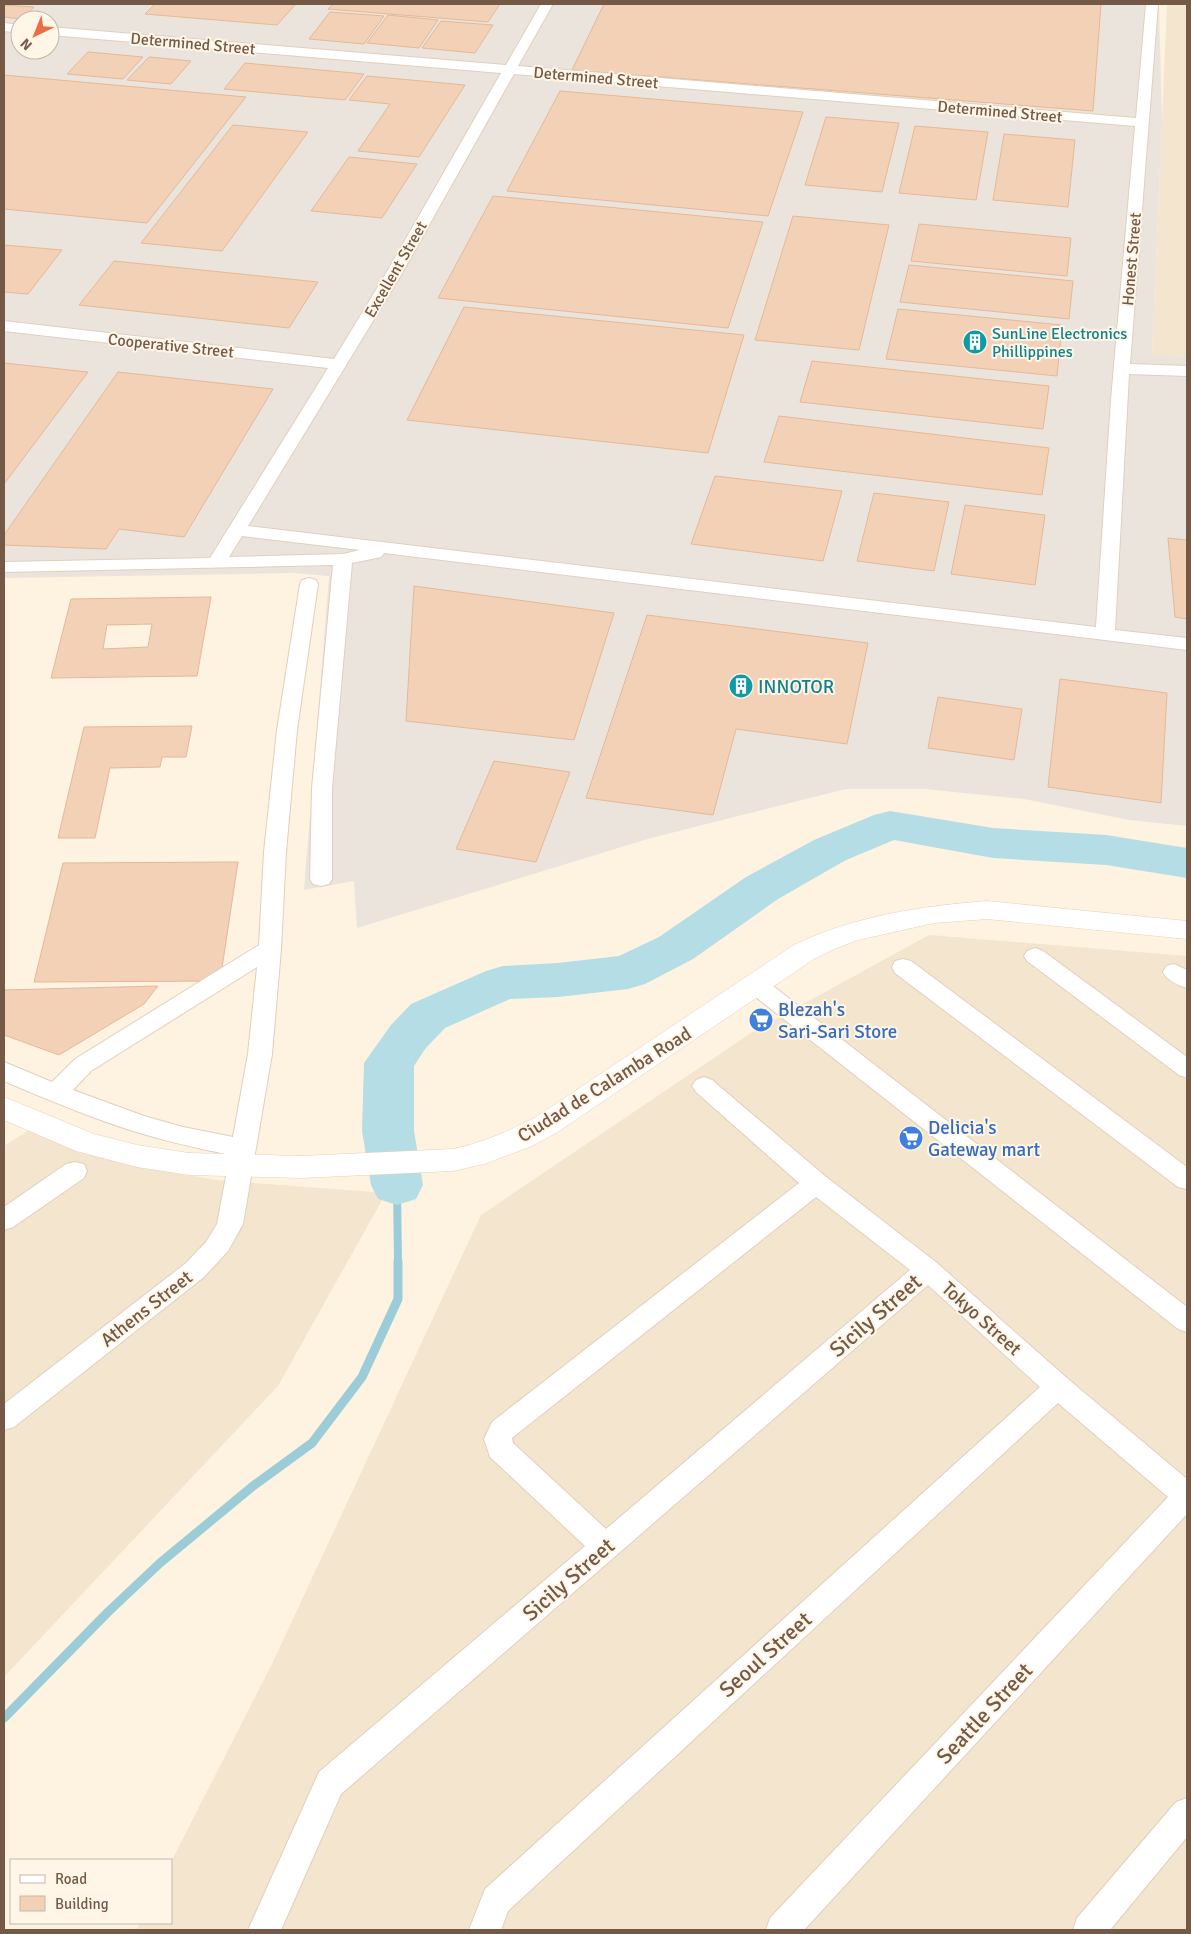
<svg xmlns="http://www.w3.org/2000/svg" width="1191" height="1934" font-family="Signika,sans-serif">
  <rect width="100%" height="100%" fill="#fdf3e0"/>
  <g fill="#f4e5ce">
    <polygon points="1167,4 1187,4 1187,357 1152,356"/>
    <polygon points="929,935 1187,956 1187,1930 136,1930 140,1923 171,1923 171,1862 272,1664 481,1215 754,1031"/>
    <polygon points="29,1130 120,1163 216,1180 386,1193 278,1386 4,1677 4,1146"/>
  </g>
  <path fill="#ebe4dc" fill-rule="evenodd" d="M4,4H1159L1162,122L1152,355L1187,357V826L1129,820L1024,799L924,789H846L651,838L357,928L354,881L304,890L329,576L293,573L4,578ZM20,20H50V50H20Z"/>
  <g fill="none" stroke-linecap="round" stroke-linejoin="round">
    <polyline stroke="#9bccd8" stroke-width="8" points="397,1185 398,1262"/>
    <polyline stroke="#9bccd8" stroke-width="9" points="4,1718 108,1612 160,1563 253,1486 312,1443 362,1377 398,1299 398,1261"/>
    <polygon fill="#b5dde6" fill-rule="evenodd" points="890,811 993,828 1106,835 1187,848 1187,878 1106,865 993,858 894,840 846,860 778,899 693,959 645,984 628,989 558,997 510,999 445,1028 425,1049 414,1066 414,1131 423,1185 416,1199 397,1205 378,1199 371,1185 362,1131 364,1063 391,1025 411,1004 486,971 503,966 558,963 619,956 659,937 746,877 814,840 874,815"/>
  </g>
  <g fill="#f3d1b7" stroke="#e5b897" fill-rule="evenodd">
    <polygon points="155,4 296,4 277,25 145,14"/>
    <polygon points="333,4 500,4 488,22 328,9"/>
    <polygon points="604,4 1101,4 1093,111 572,70"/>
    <polygon points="4,5 34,7 22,19 4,17"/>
    <polygon points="330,12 384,16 364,44 309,39"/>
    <polygon points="388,15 438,20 419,48 367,43"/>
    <polygon points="441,21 493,25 475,53 422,48"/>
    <polygon points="88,52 143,57 123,79 67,74"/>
    <polygon points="149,57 191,61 171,84 127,80"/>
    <polygon points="245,63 364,74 345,100 224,89"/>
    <polygon points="4,75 246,97 147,223 4,209"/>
    <polygon points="367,76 465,85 419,157 358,151 390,104 349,100"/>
    <polygon points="560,91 803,112 768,216 507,191"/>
    <polygon points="826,117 899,123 882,192 805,185"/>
    <polygon points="233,125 308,132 222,251 141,243"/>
    <polygon points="915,126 988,132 976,200 899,193"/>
    <polygon points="1004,134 1075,140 1068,207 993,200"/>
    <polygon points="349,157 417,164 382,218 311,211"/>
    <polygon points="493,196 763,222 728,328 438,298"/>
    <polygon points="793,216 889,225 859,350 755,340"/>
    <polygon points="919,224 1071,238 1067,276 911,261"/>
    <polygon points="4,245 62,250 28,294 4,292"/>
    <polygon points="114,261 318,282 289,328 79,305"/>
    <polygon points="909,265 1073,281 1069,319 900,302"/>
    <polygon points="464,307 744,335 708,453 407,420"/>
    <polygon points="898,309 1062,325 1057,376 886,359"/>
    <polygon points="812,361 1049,386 1043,429 800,402"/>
    <polygon points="4,363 88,372 4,484"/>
    <polygon points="118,372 273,389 184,537 119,529 106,549 4,545 4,535"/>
    <polygon points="779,416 1049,448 1042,495 764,462"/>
    <polygon points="715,476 842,491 823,561 691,544"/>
    <polygon points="874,493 949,502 934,571 857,561"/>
    <polygon points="965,505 1045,515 1035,585 951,574"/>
    <polygon points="1168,538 1187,540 1187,619 1175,617"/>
    <polygon points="414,586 614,613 574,740 406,721"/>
    <path d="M211,597L197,676L51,678L71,599ZM152,624L148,647L103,649L107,625Z"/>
    <polygon points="647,615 868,643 847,744 736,729 713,815 586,798"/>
    <polygon points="1060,679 1167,693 1161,803 1048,787"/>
    <polygon points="938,697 1022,709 1014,760 928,748"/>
    <polygon points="192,726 186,757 162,757 160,767 110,768 95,838 58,838 84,727"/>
    <polygon points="494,761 570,772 536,862 456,849"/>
    <polygon points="238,862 220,981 34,982 63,863"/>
    <polygon points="158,986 144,1004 59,1055 4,1035 4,990"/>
  </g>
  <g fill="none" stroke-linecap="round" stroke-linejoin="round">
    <defs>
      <g id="minor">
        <path d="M541,4H553L518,66L1136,118L1146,4H1158L1130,364L1187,366V376L1129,374L1115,630L1187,638V650L384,553L381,557L352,563L332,788V879L329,884L321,886L313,884L310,879L312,788L333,565L4,572V562L210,558L328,368L4,331V321L334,359L385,275L501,73L50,35V27L506,65ZM514,74L1135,126L1111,400L1096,627L248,526L401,275ZM242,536L360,550L343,554L229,557Z"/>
        <polygon points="4,23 20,25 20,33 4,31"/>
        <path d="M309,578L316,580L318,584L297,730L286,852L281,949L272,1054L243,1224L228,1251L204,1277L14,1427L4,1430V1404L186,1263L206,1242L217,1224L230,1155C197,1148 165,1141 133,1131C89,1117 46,1099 4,1081V1062L52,1082L75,1059L259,945L264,852L277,730L300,584L302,580ZM257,967L248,1054L233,1137L183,1127L144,1116L73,1090L91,1071Z"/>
        <polygon points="1035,948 1043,951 1187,1057 1187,1078 1179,1075 1027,961 1024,956 1027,951"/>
        <polygon points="903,959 911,961 1187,1167 1187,1189 1178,1187 895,973 892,967 895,961"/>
        <path d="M1174,964L1187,970V988C1177,985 1168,981 1163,972L1166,966Z"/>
        <polygon points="756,977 764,979 1187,1307 1187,1332 1178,1329 748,991 745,985 748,979"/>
        <path d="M704,1077L712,1080L825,1176L937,1263L1068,1379L1187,1479V1514L804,1930H766L770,1918L1168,1497L1058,1403L508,1911L501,1930H469L485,1889L1040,1387L928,1285L341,1794L281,1930H248L319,1772L585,1546L490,1457L484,1439L492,1422L799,1183L696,1092L692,1086L696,1080ZM816,1197L910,1270L606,1529L513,1443L512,1438Z"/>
        <polygon points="75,1162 84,1164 87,1171 84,1178 13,1227 4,1230 4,1207 66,1164"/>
        <polygon points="1187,1798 1187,1837 1110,1930 1073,1930 1077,1918 1176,1802"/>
      </g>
      <path id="secondary" d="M987,901L1187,921V939L987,919L934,923L858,940L834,949L814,959L556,1133L532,1146L484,1164L453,1171L301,1178L189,1175L137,1167L76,1151L4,1120V1097L94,1134L137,1145L189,1153L301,1156L453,1149C482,1143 509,1131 536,1117L794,945C854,916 922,906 987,901Z"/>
    </defs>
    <use href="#minor" stroke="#e1cfbc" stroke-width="2"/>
    <use href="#secondary" stroke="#e6d0ba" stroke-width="1"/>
    <use href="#minor" fill="#fff" fill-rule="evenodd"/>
    <use href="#secondary" fill="#fff" fill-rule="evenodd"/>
  </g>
  <defs>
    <symbol id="building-disc" viewBox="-11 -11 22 22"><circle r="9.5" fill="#0f9aa8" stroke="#fff6e7"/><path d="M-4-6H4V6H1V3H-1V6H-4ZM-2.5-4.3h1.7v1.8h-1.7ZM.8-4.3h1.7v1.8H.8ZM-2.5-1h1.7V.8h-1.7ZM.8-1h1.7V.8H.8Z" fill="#fff"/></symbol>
    <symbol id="supermarket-disc" viewBox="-11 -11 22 22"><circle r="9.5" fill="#3f7fe0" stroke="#fff6e7"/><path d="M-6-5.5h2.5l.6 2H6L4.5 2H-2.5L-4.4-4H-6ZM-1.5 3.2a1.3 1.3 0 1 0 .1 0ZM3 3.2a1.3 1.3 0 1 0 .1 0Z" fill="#fff"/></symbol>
  </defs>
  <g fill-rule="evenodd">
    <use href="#building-disc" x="961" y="328" width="28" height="28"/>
    <use href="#building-disc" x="727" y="672" width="28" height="28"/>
    <use href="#supermarket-disc" x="747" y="1006" width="28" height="28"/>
    <use href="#supermarket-disc" x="897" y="1124" width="28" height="28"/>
  </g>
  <g text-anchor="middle" stroke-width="4" stroke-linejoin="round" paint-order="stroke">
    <g font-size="16" fill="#745947" stroke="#fff6e7">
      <text transform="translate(193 43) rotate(5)" y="6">Determined Street</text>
      <text transform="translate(596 77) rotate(5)" y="6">Determined Street</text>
      <text transform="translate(1000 111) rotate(5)" y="6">Determined Street</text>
      <text transform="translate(1131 259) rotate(-85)" y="6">Honest Street</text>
      <text transform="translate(395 269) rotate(-60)" y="6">Excellent Street</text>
      <text transform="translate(171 345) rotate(6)" y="6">Cooperative Street</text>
    </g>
    <g font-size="16" fill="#0d838f" stroke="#fff6e7" text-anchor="start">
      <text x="992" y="339">SunLine Electronics<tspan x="992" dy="18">Phillippines</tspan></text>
    </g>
    <g font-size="19" fill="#0d838f" stroke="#fff6e7" text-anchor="start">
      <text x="758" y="693">INNOTOR</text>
    </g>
    <g font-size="19" fill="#366cbe" stroke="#fff6e7" text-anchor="start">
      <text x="778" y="1016">Blezah's<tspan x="778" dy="22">Sari-Sari Store</tspan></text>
      <text x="928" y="1134">Delicia's<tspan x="928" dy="22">Gateway mart</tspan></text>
    </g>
    <g font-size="19" fill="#745947" stroke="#fff6e7">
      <text transform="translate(604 1084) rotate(-32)" y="7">Ciudad de Calamba Road</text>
      <text transform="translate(146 1308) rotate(-38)" y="7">Athens Street</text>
      <text transform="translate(982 1318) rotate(42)" y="7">Tokyo Street</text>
    </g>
    <g font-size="22" fill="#745947" stroke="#fff6e7">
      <text transform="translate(875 1315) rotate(-41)" y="8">Sicily Street</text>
      <text transform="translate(568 1579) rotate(-41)" y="8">Sicily Street</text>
      <text transform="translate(765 1654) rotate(-42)" y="8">Seoul Street</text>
      <text transform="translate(984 1713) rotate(-47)" y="8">Seattle Street</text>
    </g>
  </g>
  <rect width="1191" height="1934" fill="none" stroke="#745947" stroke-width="10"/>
  <rect x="10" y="1859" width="162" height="65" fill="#fff6e7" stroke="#c7b7a7"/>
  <rect x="20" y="1875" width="25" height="8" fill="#ffffff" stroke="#c7b7a7"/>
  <text x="55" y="1884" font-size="15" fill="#745947">Road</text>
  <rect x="20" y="1896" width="25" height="15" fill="#f3d1b7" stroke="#c7b7a7"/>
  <text x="55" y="1909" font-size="15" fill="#745947">Building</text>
  <g transform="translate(35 35) rotate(223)"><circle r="24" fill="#fff6e7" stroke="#c7b7a7"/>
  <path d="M0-4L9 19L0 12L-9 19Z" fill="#ea6e42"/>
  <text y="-8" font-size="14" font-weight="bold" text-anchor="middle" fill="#745947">N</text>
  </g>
</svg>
